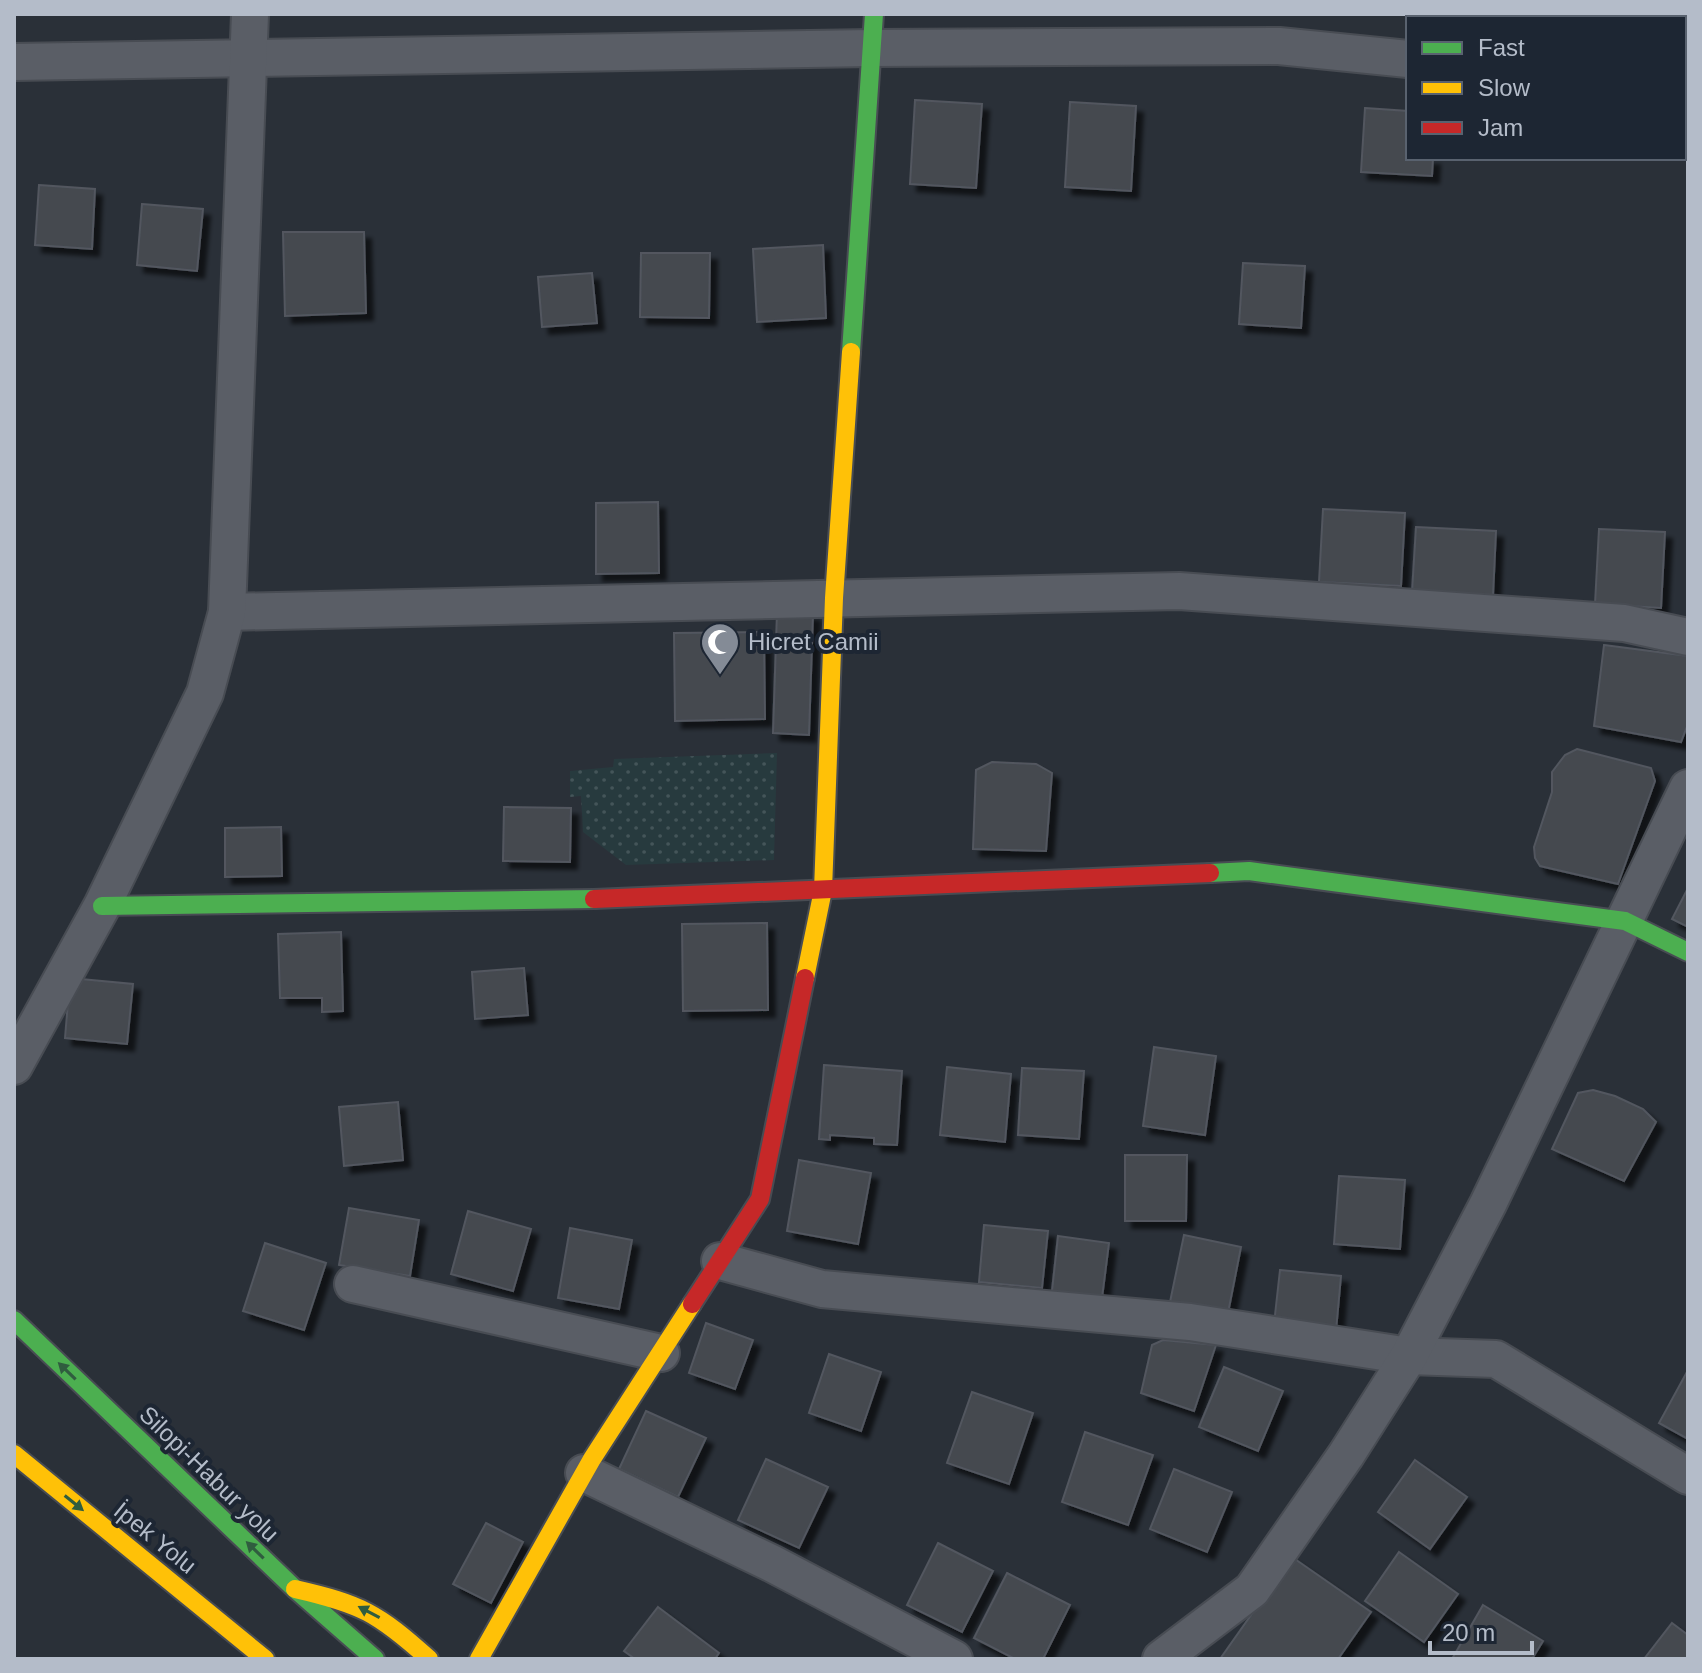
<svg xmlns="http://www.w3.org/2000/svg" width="1702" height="1673" font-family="Arial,sans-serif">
  <defs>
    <pattern id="grass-dots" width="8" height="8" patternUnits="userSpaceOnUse" patternTransform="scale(2)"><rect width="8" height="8" fill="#273a3e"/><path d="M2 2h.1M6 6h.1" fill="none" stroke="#445559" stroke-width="1.8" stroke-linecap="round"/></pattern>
    <filter id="shadow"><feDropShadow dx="7" dy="7" stdDeviation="2" flood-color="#0009"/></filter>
  </defs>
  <rect width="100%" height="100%" fill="#2a3038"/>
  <polygon fill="url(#grass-dots)" points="777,753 774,860 626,865 583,832 581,796 570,797 570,771 613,767 614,759"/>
  <g fill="#444950" stroke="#52575f" stroke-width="2" filter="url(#shadow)">
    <polygon points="915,100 982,104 976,188 910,184"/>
    <polygon points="1070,102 1136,106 1131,191 1065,187"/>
    <polygon points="1365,108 1408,111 1408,158 1433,158 1432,176 1361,172"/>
    <polygon points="39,185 95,189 92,249 35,245"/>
    <polygon points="142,204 203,209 197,271 137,265"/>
    <polygon points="283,232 364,232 366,313 285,316"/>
    <polygon points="823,245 826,318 757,322 753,249"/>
    <polygon points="641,253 710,253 709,318 640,317"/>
    <polygon points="1243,263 1305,266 1301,328 1239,324"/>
    <polygon points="592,273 597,323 542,327 538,277"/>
    <polygon points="658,502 659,573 596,574 596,503"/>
    <polygon points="1323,509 1405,513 1401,586 1319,582"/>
    <polygon points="1416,527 1496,531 1493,596 1412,592"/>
    <polygon points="1599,529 1665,532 1661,608 1595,604"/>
    <polygon points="777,612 813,614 809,735 773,733"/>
    <polygon points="764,632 765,719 675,721 674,633"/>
    <polygon points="1604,645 1688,656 1688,724 1681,742 1594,726"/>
    <polygon points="1577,749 1651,768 1655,781 1618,884 1540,866 1535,858 1534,847 1552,792 1552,772 1565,755"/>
    <polygon points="992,762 1036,764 1052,773 1046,851 973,849 976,770"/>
    <polygon points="504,807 571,808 570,862 503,861"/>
    <polygon points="281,827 282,876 225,877 225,828"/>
    <polygon points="1688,888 1688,927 1672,919"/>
    <polygon points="767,923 768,1010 683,1011 682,924"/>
    <polygon points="341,932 343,1011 322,1012 322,998 280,998 278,934"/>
    <polygon points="524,968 528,1015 475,1019 472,972"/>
    <polygon points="70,978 133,984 127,1044 65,1038"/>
    <polygon points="1154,1047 1216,1056 1205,1135 1143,1126"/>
    <polygon points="824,1065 902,1071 897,1145 874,1144 874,1138 830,1135 830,1140 819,1139"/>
    <polygon points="947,1067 1011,1074 1005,1142 940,1135"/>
    <polygon points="1022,1068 1084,1071 1079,1139 1018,1135"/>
    <polygon points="1593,1090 1615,1096 1643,1109 1656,1122 1624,1181 1552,1149 1578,1093"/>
    <polygon points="398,1102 403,1160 344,1166 339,1107"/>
    <polygon points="1125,1155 1187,1155 1186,1221 1125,1221"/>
    <polygon points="799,1160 871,1173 858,1244 787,1231"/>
    <polygon points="1339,1176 1405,1180 1400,1249 1334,1244"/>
    <polygon points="349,1208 419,1220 410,1276 339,1265"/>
    <polygon points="468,1211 531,1229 513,1291 451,1274"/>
    <polygon points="984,1225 1048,1231 1042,1288 979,1282"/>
    <polygon points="570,1228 632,1240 619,1309 558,1298"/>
    <polygon points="1184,1235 1241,1247 1228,1313 1170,1302"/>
    <polygon points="1058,1236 1109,1243 1102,1298 1052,1291"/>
    <polygon points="265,1243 326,1263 304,1330 243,1311"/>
    <polygon points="1280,1270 1341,1276 1336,1331 1274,1324"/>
    <polygon points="706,1323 753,1340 735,1389 689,1373"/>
    <polygon points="1163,1340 1216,1345 1194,1411 1141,1393 1152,1345"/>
    <polygon points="829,1354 881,1372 861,1431 809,1413"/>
    <polygon points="1224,1367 1283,1391 1258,1451 1199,1427"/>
    <polygon points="1688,1370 1688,1439 1659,1423"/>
    <polygon points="972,1392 1033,1413 1009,1484 947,1463"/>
    <polygon points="646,1411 706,1438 678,1497 619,1469"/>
    <polygon points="1085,1432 1153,1455 1128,1525 1062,1502"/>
    <polygon points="766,1459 828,1487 799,1548 738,1520"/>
    <polygon points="1415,1460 1467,1497 1430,1549 1378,1512"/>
    <polygon points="1174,1469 1232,1492 1207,1552 1150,1529"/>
    <polygon points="486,1523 523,1542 491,1603 453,1584"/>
    <polygon points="938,1543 993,1571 962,1632 907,1605"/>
    <polygon points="1399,1552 1458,1594 1424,1642 1365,1601"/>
    <polygon points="1292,1557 1371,1612 1338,1659 1220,1659"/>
    <polygon points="1007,1573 1070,1605 1043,1659 1015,1659 974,1638"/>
    <polygon points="1483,1605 1543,1641 1532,1659 1452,1659"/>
    <polygon points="658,1607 719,1653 715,1659 635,1659 624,1651"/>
    <polygon points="1672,1623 1688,1635 1688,1659 1644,1659"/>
  </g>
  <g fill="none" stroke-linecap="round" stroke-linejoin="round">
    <defs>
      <g id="street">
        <polyline points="14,62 871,48 1279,46 1408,59"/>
        <polyline points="1684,88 1688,88"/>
        <polyline points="227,612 1179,591 1624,623 1688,637"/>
        <polyline points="14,1066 102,906 205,693 227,612 250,14"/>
        <polyline points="720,1261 822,1289 1190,1322 1409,1356 1496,1359 1688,1476"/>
        <polyline points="353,1284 661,1353"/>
        <polyline points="584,1473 771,1563 954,1659"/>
        <polyline points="1161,1659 1252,1590 1346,1455 1409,1356 1488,1204 1688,788"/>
      </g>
      <g id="fast">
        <polyline points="851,352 874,14"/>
        <polyline points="1210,873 1249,871 1625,921 1688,952"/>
        <polyline points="102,906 594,899"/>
        <polyline points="14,1320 295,1589 375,1659"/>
      </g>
      <g id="slow">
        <polyline points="805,978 823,890 834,598 851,352"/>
        <polyline points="14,1454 265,1659"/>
        <path d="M295,1589C361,1604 378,1613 429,1659"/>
        <polyline points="479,1659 592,1459 692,1304"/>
      </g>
      <g id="jam">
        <polyline points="594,899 1210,873"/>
        <polyline points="692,1304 760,1199 805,978"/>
      </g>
    </defs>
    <use href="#street" stroke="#484c53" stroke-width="40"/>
    <use href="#fast" stroke="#484c53" stroke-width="22"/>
    <use href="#slow" stroke="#484c53" stroke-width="22"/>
    <use href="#jam" stroke="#484c53" stroke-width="22"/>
    <use href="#street" stroke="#5a5e66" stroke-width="36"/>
    <use href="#fast" stroke="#4caf50" stroke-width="18"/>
    <use href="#slow" stroke="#ffc107" stroke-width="18"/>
    <use href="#jam" stroke="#c62828" stroke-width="18"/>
  </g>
  <defs><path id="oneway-solid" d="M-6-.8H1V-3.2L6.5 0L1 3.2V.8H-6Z" transform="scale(2)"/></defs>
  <g fill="#305d3f">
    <use href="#oneway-solid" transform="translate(67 1371) rotate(-136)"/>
    <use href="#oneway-solid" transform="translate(74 1503) rotate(39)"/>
    <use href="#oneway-solid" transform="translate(255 1550) rotate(-136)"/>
    <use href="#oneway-solid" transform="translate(369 1612) rotate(-152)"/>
  </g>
  <defs>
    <symbol id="mosque-pin" viewBox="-11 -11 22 30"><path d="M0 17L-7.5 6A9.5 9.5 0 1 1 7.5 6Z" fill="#848b96" stroke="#1d2633"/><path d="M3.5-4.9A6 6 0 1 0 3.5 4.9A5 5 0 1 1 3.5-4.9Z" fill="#fff"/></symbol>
  </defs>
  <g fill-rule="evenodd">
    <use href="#mosque-pin" x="698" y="620" width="44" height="60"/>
  </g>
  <g text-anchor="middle" stroke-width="8" stroke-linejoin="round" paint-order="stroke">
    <g font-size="24" fill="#b4bcc9" stroke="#1d2633" text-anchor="start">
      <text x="748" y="650">Hicret Camii</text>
    </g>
    <g font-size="24" fill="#b4bcc9" stroke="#1d2633">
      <text transform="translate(209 1474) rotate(44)" y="8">Silopi-Habur yolu</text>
      <text transform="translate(155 1538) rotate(39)" y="8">İpek Yolu</text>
    </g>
  </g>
  <rect width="1702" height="1673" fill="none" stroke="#b4bcc9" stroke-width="32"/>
  <rect x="1406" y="16" width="280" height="144" fill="#1d2633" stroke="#59626f" stroke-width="2"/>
  <rect x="1422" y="42" width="40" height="12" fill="#4caf50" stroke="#59626f" stroke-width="2"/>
  <text x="1478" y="56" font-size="24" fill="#b4bcc9">Fast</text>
  <rect x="1422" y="82" width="40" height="12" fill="#ffc107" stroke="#59626f" stroke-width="2"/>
  <text x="1478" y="96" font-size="24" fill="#b4bcc9">Slow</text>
  <rect x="1422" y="122" width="40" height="12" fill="#c62828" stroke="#59626f" stroke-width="2"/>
  <text x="1478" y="136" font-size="24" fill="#b4bcc9">Jam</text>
  <path d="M1430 1641v12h102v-12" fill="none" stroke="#b4bcc9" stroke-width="4"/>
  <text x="1442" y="1641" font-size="24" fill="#b4bcc9" stroke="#1d2633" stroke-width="6" paint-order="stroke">20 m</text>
</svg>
